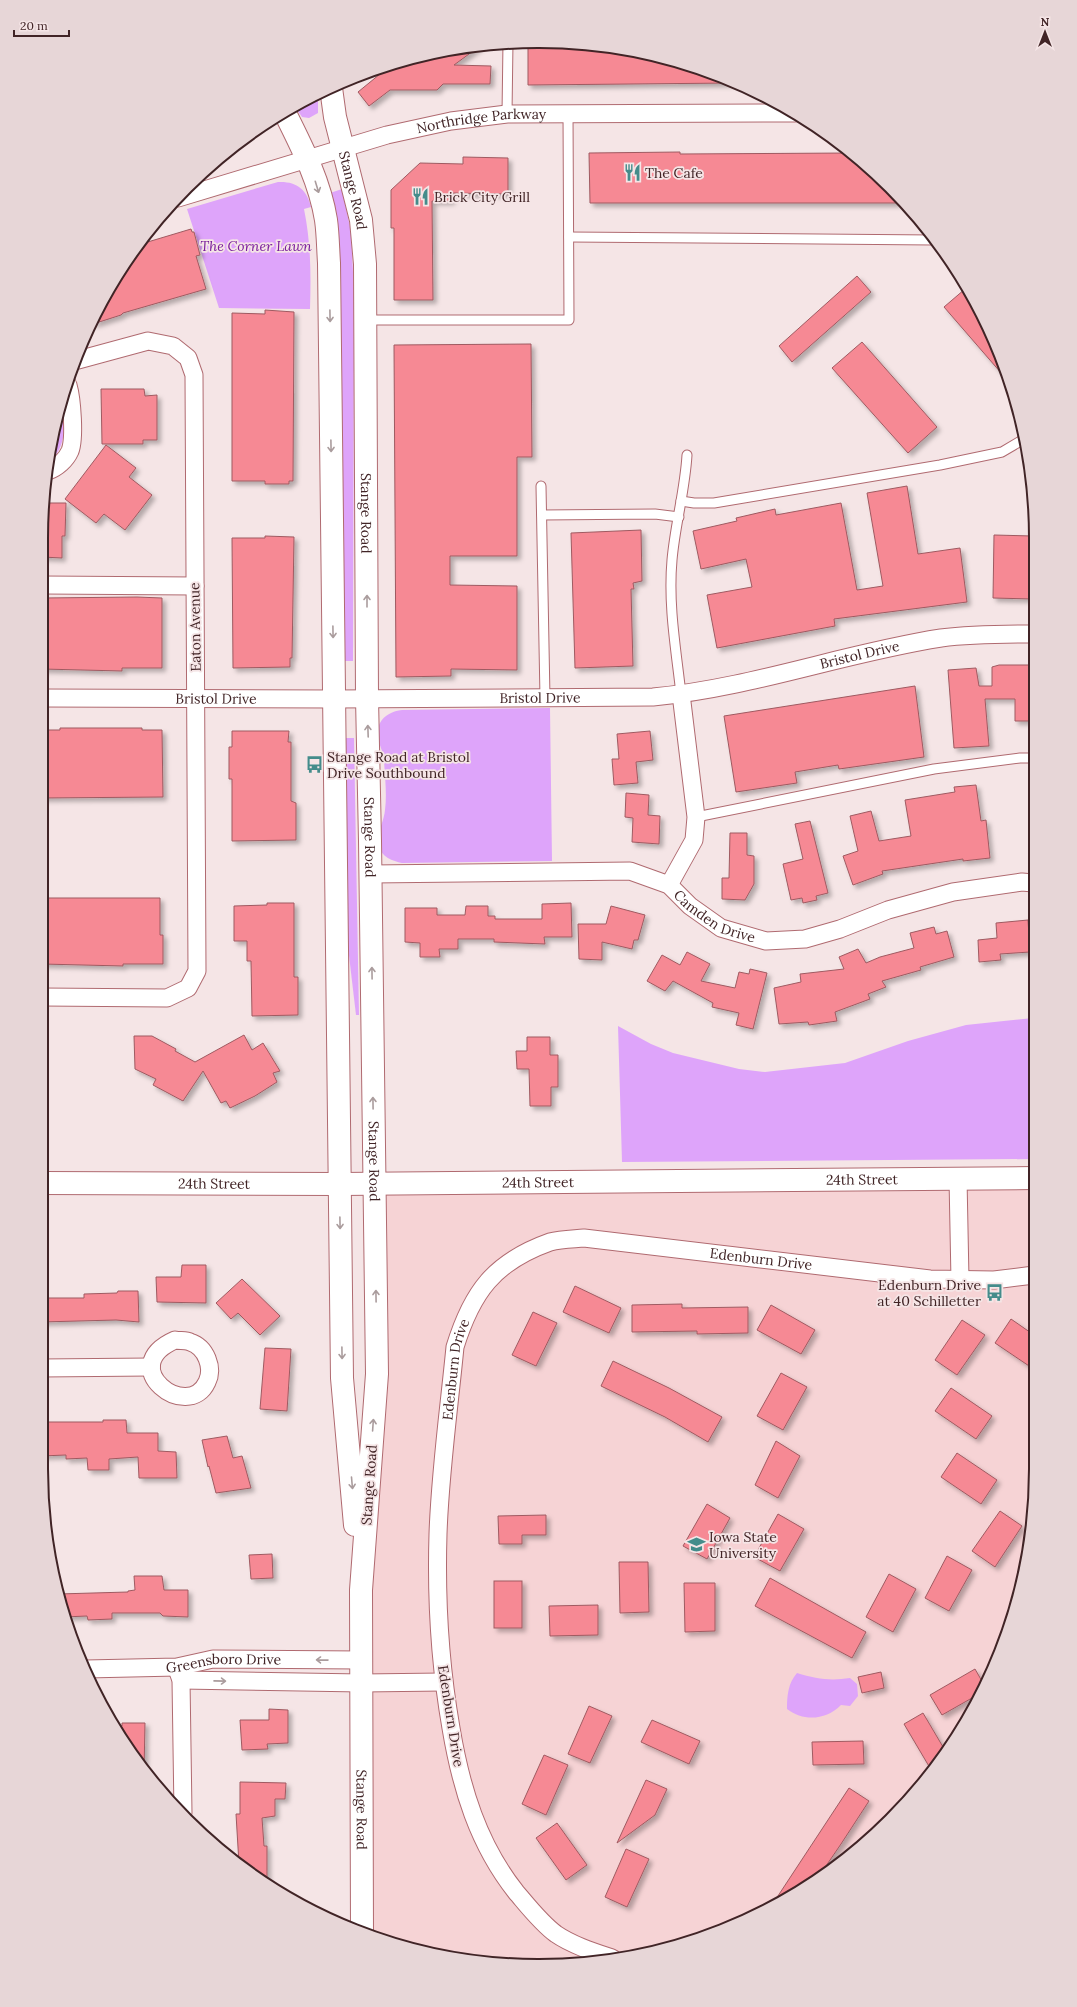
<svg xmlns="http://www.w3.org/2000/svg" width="1077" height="2007" font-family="Lora,serif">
  <defs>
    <filter id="shadow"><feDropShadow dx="3.5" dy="3.5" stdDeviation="2" flood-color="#0004"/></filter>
  </defs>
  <rect width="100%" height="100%" fill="#f5e5e6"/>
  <polygon fill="#f6d3d5" points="1034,1178 1035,1501 1019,1597 969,1717 933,1772 867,1842 815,1882 729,1928 667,1949 571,1965 506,1965 410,1949 363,1933 374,1184"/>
  <g fill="#dea4fa">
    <polygon points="318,92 318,113 309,118 302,117 295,107"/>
    <path d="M278,182C296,181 307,189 311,207L304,209C311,243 311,275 310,309L219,308L187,209Z"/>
    <polygon points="342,189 351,232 354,292 353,661 340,661 330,193"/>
    <path d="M62,400C66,420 67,448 49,462L58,410Z"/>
    <path d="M550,708L552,861L402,863C393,861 381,857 379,846C376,833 384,822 385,810C387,795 385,777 384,761C384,748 372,737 380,723C384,715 393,711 402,710Z"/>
    <polygon points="340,738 354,738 359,1015 356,1015 344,913"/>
    <polygon points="1033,1018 1034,1159 622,1162 618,1026 651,1044 673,1053 739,1069 765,1072 845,1063 908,1041 966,1025"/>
    <path d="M797,1673C816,1679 831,1681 850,1678L857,1684L858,1696L850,1706L841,1705C826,1720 804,1722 787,1709C787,1696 788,1683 797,1673Z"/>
  </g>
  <g fill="#f68994" stroke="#9f5a61" filter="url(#shadow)">
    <polygon points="528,43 603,45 698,67 733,83 528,85"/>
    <polygon points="480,46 454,65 491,66 490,84 443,84 437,90 390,90 369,106 358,92 391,65 410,58"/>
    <polygon points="680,152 680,154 850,153 867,165 900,203 590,203 589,153"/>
    <polygon points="463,157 508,158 508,194 452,193 451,201 432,201 433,300 394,300 394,228 391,228 391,190 420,163 463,164"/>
    <polygon points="191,229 192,232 194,232 200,255 196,256 206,289 123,313 121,315 93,324 108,290 141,244"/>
    <polygon points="857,276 871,292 792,362 779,346"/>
    <polygon points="965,289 1006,371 1002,374 944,307"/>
    <polygon points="265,310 294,312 293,481 289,481 289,484 265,484 265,481 232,481 232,313 265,314"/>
    <polygon points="862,342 937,427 908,453 832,368"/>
    <polygon points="531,344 532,457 517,457 517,556 450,556 450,585 517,586 517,670 451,669 451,676 396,677 394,345"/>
    <polygon points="101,389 144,389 145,396 157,395 157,440 143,440 143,444 102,444"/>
    <polygon points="106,445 136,468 129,477 152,495 125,530 104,514 96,523 65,499"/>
    <polygon points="907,486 918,554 960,548 967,602 834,619 835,626 717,648 707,595 752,587 746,559 701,569 693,531 737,521 736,518 775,509 776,515 841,503 857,590 883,586 867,493"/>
    <polygon points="43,503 66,503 65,536 62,536 62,558 42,557"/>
    <polygon points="641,530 642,581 633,583 634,589 631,589 633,666 575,668 571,533"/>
    <polygon points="994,535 1032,536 1032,599 993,598"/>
    <polygon points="265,536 294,537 292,658 290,658 290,667 233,668 232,538 265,538"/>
    <polygon points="137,597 162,598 162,668 122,668 122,671 42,669 42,598"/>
    <polygon points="999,665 1032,665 1033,721 1015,721 1015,699 985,699 989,746 954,748 948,670 976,668 979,686 992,686 992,667"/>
    <polygon points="915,686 924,757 839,769 838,765 795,772 797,783 736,792 724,716"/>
    <polygon points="60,728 142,728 142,730 162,730 163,797 42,798 42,730 60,730"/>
    <polygon points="232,731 289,731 288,742 291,742 291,801 296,803 296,840 232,841 232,779 229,779 229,747 232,747"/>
    <polygon points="650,731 653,760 636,762 638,783 614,785 612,759 619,759 617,734"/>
    <polygon points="976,785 981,821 986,820 990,858 963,861 963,859 882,871 883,874 853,885 843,856 858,851 850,816 871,811 879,841 911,836 905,800 955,792 954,787"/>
    <polygon points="626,793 649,795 648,815 660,816 659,844 632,842 633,818 625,817"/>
    <polygon points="810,821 828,893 816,896 817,900 803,903 802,898 791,900 783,864 803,859 795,824"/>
    <polygon points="730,833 747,833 747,855 754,856 754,884 745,900 722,899 722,878 729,878"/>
    <polygon points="42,898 160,898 160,935 163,935 163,964 123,964 123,966 42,964"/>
    <polygon points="267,903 294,903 294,977 298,977 298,1015 252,1016 251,961 247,961 247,941 234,941 234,906 267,905"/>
    <polygon points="571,903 572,937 544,937 545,944 494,942 494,939 458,939 458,949 439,949 440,957 420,957 420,943 405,942 405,908 437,908 437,915 465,915 466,906 488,906 488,916 495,916 495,919 542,919 542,904"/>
    <polygon points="611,906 645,915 638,940 634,940 632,949 602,942 602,960 579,959 578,924 606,924"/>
    <polygon points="1028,920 1030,952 1000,954 1001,960 979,962 978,940 997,938 996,923"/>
    <polygon points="934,927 936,934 947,931 954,957 920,967 921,970 882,981 886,987 868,994 870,999 835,1012 837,1021 809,1025 808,1022 779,1024 774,988 801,982 800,974 844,969 839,957 858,949 866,963 880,957 914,948 910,933"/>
    <polygon points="687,952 710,964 701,981 735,988 739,972 749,974 750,969 767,973 753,1029 736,1025 739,1013 712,1007 713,1003 673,981 665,991 647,981 662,955 680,965"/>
    <polygon points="244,1035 252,1050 263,1043 280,1071 273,1073 277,1082 255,1096 230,1108 226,1101 221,1103 203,1071 183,1101 153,1085 156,1079 135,1069 134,1036 152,1036 176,1049 175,1051 195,1062"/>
    <polygon points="527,1037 550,1037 550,1055 558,1055 558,1087 551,1087 551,1106 530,1106 529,1069 517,1069 516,1051 527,1051"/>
    <polygon points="182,1265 206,1265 206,1303 157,1302 156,1277 181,1277"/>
    <polygon points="242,1279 280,1316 260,1335 238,1313 231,1319 216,1303"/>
    <polygon points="575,1286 621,1308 609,1333 563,1312"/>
    <polygon points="118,1291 138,1291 139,1322 116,1320 41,1322 41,1298 84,1298 84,1294 117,1293"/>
    <polygon points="682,1304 682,1308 748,1307 748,1333 697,1334 697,1331 632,1332 632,1305"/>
    <polygon points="771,1305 815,1330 801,1354 757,1330"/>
    <polygon points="533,1312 557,1323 536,1366 512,1355"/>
    <polygon points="1011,1319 1034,1335 1035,1370 995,1343"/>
    <polygon points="962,1320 985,1335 957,1375 935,1360"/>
    <polygon points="265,1348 291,1349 287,1411 260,1409"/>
    <polygon points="613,1361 669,1388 722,1417 708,1442 665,1417 601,1386"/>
    <polygon points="781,1373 807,1387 783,1430 757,1416"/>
    <polygon points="951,1388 992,1416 976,1439 935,1411"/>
    <polygon points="103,1420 126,1420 127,1433 158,1433 158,1451 176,1452 177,1478 139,1478 138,1457 109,1459 109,1470 88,1470 87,1458 66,1459 66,1455 41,1456 41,1431 44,1430 44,1422 103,1422"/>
    <polygon points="227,1436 233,1458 242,1456 251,1488 216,1493 209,1466 208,1467 202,1440"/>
    <polygon points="776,1441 800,1456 778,1498 755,1485"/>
    <polygon points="957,1453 997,1480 981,1504 941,1477"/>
    <polygon points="707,1504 730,1518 707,1559 683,1546"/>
    <polygon points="1000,1511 1022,1526 995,1567 972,1551"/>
    <polygon points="778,1514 804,1529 780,1571 754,1557"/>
    <polygon points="546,1515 546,1535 522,1535 522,1544 499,1544 498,1516"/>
    <polygon points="272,1554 273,1578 251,1579 249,1555"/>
    <polygon points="947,1556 972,1570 949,1611 925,1598"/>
    <polygon points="619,1562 648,1562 649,1612 620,1613"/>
    <polygon points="889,1574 916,1589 893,1632 866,1617"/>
    <polygon points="134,1576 162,1576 164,1590 188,1590 188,1617 163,1616 160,1613 112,1613 112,1619 88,1620 87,1616 64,1617 58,1594 128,1592 128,1591 135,1590"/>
    <polygon points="770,1578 866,1632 852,1658 755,1606"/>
    <rect x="494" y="1581" width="28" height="47"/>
    <polygon points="684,1583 715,1583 715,1631 685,1632"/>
    <polygon points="598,1605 598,1635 550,1636 549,1606"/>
    <polygon points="975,1669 983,1683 979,1694 942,1715 930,1695"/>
    <polygon points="881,1672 884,1688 862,1693 858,1677"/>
    <polygon points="589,1706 612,1716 590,1763 568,1754"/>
    <polygon points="269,1709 288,1710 288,1743 267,1744 268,1749 242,1750 240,1720 269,1720"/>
    <polygon points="923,1713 946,1752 939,1763 930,1768 904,1724"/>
    <polygon points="652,1720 700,1741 689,1764 641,1742"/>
    <polygon points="122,1723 145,1723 144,1772 113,1726 122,1726"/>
    <polygon points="863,1741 864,1764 813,1765 812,1742"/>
    <polygon points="544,1755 568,1765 546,1815 522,1804"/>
    <polygon points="646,1780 667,1789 655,1815 617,1843"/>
    <polygon points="240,1782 286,1783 285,1799 275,1799 275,1816 262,1818 264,1846 267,1846 267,1885 239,1864 236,1814 240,1814"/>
    <polygon points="849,1788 869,1801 841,1844 815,1882 772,1905"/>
    <polygon points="557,1823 587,1865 566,1880 536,1838"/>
    <polygon points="626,1849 649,1859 627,1907 605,1897"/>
  </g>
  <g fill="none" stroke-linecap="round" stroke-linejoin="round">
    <defs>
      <g id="service">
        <polyline points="507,114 508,42"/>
        <polyline points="569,237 933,240"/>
        <polyline points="365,320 569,320 568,113"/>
        <polyline points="541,486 545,698"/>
        <polyline points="681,501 694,503 714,503 940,465 1002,452 1024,439"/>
        <polyline points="542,515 655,514 679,517"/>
        <path d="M681,694C676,649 668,605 672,560C675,525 685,490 687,455"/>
        <polyline points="696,817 934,769 1020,758 1033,758"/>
      </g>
      <g id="minor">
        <path id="s1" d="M178,198L387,135L451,121L507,114L795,113"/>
        <path d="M48,471C57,468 66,460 70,451C75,438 72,399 68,385"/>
        <polyline points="42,585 195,586"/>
        <path id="s2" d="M42,698L334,699L653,697C751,688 844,653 941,638C972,634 1002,634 1032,634"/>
        <path id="s3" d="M371,874L630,871L669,885L690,906L721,928L766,941L805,939L840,929L888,910L953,892L1022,882L1033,883"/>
        <polyline points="669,885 694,840 696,817 681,694"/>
        <polyline points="42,997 167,998 188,988 197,971 194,375 188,358 173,346 148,341 78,360"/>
        <polyline points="958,1178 960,1280"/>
        <path d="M175,1340C180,1341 186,1340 190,1342C206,1347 214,1368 207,1382C188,1423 114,1367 175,1340Z"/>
        <polyline points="41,1368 151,1367"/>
        <path id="s4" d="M86,1669L177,1667L213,1659L361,1660"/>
        <polyline points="177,1669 181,1680 183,1813"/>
        <polyline points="181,1680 362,1683 443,1682"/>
        <path id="s5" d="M612,1958C594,1952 572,1945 556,1934C541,1923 528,1906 516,1892C478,1844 461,1788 451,1728C440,1665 436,1599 438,1534C440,1472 449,1409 455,1347C472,1292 494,1262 550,1242C561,1239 574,1239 584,1238L930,1279L994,1280L1034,1275"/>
      </g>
      <g id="tertiary">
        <path id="s6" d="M41,1183L340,1184"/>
      </g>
      <g id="secondary">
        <path id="s7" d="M331,88L335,117L361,220L365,264L367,698L370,841L377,1374L361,1590L362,1933"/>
        <path d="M285,113C302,147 320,182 326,220C328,234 328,249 329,263L342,1378L355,1525"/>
        <path id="s8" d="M340,1184L1034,1178"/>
      </g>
    </defs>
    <use href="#service" stroke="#b06a70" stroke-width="11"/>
    <use href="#minor" stroke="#b06a70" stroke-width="19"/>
    <use href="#tertiary" stroke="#b06a70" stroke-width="24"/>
    <use href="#secondary" stroke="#b06a70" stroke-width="24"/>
    <use href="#service" stroke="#fff" stroke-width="9"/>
    <use href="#minor" stroke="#fff" stroke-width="17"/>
    <use href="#tertiary" stroke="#fff" stroke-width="22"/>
    <use href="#secondary" stroke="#fff" stroke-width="22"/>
  </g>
  <defs><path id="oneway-shaft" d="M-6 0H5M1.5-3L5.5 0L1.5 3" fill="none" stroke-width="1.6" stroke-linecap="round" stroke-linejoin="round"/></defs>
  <g stroke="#aa9c9d">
    <use href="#oneway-shaft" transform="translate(317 187) rotate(73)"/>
    <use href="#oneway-shaft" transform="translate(330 316) rotate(89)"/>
    <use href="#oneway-shaft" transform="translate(331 446) rotate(89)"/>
    <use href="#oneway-shaft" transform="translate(367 601) rotate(-90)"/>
    <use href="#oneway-shaft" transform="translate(333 632) rotate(89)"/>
    <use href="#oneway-shaft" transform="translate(368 731) rotate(-92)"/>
    <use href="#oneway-shaft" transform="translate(372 973) rotate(-91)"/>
    <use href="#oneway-shaft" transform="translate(373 1103) rotate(-91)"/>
    <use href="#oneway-shaft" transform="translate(340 1223) rotate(89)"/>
    <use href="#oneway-shaft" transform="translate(376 1296) rotate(-91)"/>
    <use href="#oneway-shaft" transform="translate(342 1353) rotate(89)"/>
    <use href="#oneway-shaft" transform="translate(373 1425) rotate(-86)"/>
    <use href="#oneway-shaft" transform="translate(352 1483) rotate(85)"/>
    <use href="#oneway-shaft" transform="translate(322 1660) rotate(-179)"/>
    <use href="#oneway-shaft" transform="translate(220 1681) rotate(1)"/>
  </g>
  <defs>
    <symbol id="restaurant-bare" viewBox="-9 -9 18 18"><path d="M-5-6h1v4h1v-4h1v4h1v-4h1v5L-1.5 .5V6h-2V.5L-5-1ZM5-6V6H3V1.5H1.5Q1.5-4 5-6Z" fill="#448c8b" stroke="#f5e5e6" stroke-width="2.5" paint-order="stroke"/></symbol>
    <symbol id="bus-bare" viewBox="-9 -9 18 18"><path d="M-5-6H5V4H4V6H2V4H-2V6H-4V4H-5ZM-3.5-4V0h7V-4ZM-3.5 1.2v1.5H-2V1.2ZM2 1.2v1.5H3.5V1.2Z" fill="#448c8b" stroke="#f5e5e6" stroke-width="2.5" paint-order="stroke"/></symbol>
    <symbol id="university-bare" viewBox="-9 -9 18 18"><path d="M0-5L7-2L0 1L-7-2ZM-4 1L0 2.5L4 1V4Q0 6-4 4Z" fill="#448c8b" stroke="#f5e5e6" stroke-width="2.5" paint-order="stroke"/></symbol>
  </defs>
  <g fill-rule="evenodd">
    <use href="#restaurant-bare" x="620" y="160" width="25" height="25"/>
    <use href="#restaurant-bare" x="408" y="184" width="25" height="25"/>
    <use href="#bus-bare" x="302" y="752" width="25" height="25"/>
    <use href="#bus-bare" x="982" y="1280" width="25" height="25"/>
    <use href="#university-bare" x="684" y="1532" width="25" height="25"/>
  </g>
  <g text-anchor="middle" stroke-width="3.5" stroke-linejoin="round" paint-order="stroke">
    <g font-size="14" fill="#412426" stroke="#f5e5e6">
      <text dy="5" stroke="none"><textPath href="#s1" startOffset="314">Northridge Parkway</textPath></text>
      <text dy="5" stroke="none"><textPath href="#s7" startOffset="105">Stange Road</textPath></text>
      <text dy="5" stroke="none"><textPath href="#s7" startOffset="429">Stange Road</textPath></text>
      <text transform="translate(195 627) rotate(-91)" y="5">Eaton Avenue</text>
      <text dy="5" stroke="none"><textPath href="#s2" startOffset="822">Bristol Drive</textPath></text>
      <text dy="5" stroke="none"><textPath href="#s2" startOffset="498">Bristol Drive</textPath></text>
      <text dy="5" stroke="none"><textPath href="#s2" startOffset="174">Bristol Drive</textPath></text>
      <text dy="5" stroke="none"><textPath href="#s7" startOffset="753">Stange Road</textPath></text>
      <text dy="5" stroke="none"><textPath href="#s3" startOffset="357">Camden Drive</textPath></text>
      <text dy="5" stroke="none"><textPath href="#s7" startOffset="1077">Stange Road</textPath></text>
      <text dy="5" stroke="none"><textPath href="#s8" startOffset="522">24th Street</textPath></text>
      <text dy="5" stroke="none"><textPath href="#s8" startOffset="198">24th Street</textPath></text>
      <text dy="5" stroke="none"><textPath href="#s6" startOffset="173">24th Street</textPath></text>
      <text dy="5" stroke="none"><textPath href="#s5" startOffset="1041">Edenburn Drive</textPath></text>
      <text dy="5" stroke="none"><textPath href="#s5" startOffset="658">Edenburn Drive</textPath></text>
      <text transform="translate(369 1485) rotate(-86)" y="5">Stange Road</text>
      <text dy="5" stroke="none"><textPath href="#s4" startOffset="138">Greensboro Drive</textPath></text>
      <text transform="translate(451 1716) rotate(81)" y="5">Edenburn Drive</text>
      <text dy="5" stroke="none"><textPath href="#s7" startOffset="1726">Stange Road</textPath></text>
    </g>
    <g font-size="14" fill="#412426" stroke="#f5e5e6" text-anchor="start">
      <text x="645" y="178">The Cafe</text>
      <text x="434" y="202">Brick City Grill</text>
      <text x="327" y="762">Stange Road at Bristol<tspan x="327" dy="16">Drive Southbound</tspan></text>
      <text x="981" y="1290" text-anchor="end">Edenburn Drive<tspan x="981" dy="16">at 40 Schilletter</tspan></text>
      <text x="709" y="1542">Iowa State<tspan x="709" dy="16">University</tspan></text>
    </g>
    <g font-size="14" font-style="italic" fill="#7a1c9c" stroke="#f5e5e6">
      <text x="256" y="251">The Corner Lawn</text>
    </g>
  </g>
  <path d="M0 0H1077V2007H0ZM538 48H539A490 490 0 0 1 1029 538V1469A490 490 0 0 1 539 1959H538A490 490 0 0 1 48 1469V538A490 490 0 0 1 538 48Z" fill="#e7d6d7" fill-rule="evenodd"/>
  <path fill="none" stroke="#412426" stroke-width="2" d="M538 48H539A490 490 0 0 1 1029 538V1469A490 490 0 0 1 539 1959H538A490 490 0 0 1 48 1469V538A490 490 0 0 1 538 48Z"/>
  <g transform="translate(1045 32)" stroke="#f5e5e6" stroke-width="3" paint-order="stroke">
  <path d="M0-3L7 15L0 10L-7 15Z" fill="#412426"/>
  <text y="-6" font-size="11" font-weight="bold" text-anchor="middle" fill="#412426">N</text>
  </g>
  <path d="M14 30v6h55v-6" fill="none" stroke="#412426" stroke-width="2"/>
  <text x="20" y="30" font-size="12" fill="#412426" stroke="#f5e5e6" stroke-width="3" paint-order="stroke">20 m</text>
</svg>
